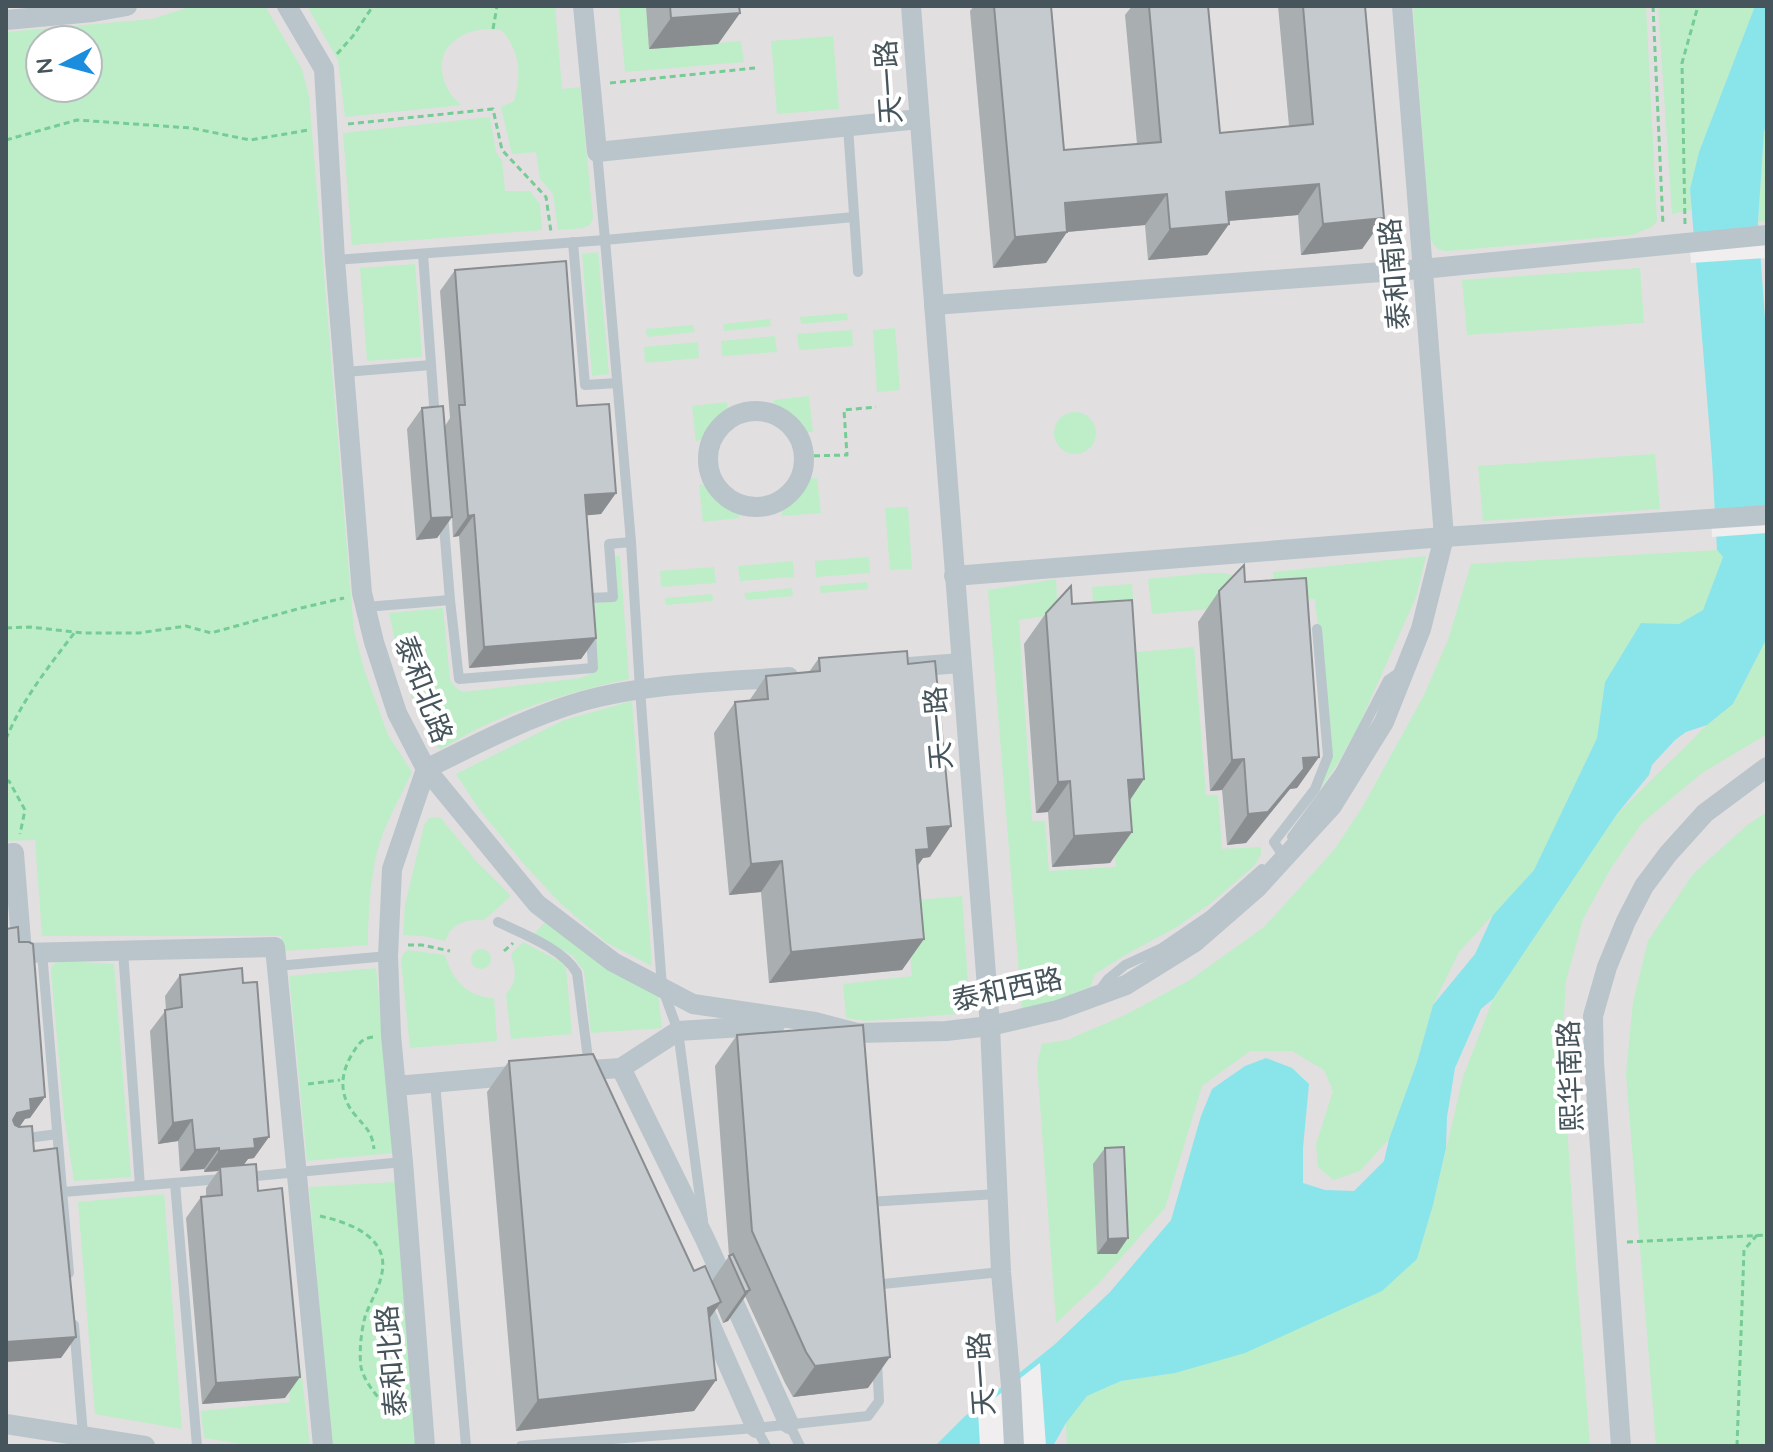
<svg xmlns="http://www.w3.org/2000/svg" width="1773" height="1452" font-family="Quicksand,'Noto Sans SC',sans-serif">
  <rect width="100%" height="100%" fill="#f1eeef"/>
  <path fill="#e2dfe0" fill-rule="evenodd" d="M6,6H1767V1446H6ZM40,40H88V88H40Z"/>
  <g fill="#bdeec8" fill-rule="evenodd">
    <path d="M193,6H265L302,69L309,97L354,631L364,669L388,735L412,772C400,798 384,825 377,852C370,883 368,913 368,945L284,951L281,936H42L35,840L6,841V32L152,19ZM40,40H88V88H40Z"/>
    <path d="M307,6H555L562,89L580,87L593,218L590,225L583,228L558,230L553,194L540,179L536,152L512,154L501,107L514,101C522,74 520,50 501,30C483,28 466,30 452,43C433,59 443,93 462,105L345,117L338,60Z"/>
    <polygon points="619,6 646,6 649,49 741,41 744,62 625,72"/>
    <path d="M1413,6H1646L1657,221L1652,227L1632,235L1448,251C1438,251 1433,246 1430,237Z"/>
    <polygon points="1658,6 1755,6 1699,152 1690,189 1691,210 1672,214"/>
    <polygon points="833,36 839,109 777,114 771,41"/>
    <polygon points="490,117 496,152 502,161 505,191 530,191 540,204 542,230 352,245 343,133"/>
    <polygon points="1767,123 1767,221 1758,222 1764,132"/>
    <polygon points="598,252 609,374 592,376 582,254"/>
    <polygon points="415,264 422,357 367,361 360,268"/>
    <polygon points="1640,268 1644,323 1467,335 1462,280"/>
    <polygon points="847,313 848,320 801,324 800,317"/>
    <polygon points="770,319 771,326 724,331 723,324"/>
    <polygon points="693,325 695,332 647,337 646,329"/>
    <polygon points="895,328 900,390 877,392 873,330"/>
    <polygon points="852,330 853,346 799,350 797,334"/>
    <polygon points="775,336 777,352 722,356 721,341"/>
    <polygon points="698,342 699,358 645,363 644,347"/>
    <path d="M809,396L813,432L804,433C800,422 787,411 775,407L774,400Z"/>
    <polygon points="727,402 728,412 711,425 706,439 696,441 692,406"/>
    <circle cx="1075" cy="433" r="21"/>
    <polygon points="1655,454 1660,509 1483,521 1478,466"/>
    <polygon points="817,478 821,513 782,516 781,507 797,497 805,479"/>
    <path d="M710,484C715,498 724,506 739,509V518L703,522L699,485Z"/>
    <polygon points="908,507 912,569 890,570 885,508"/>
    <polygon points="1717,550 1723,557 1703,610 1679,624 1641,623 1605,682 1597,738 1534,870 1459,952 1433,1005 1417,1062 1389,1139 1360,1171 1333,1180 1318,1167 1316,1144 1333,1091 1324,1070 1292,1051 1250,1051 1202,1086 1165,1208 1098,1284 1056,1323 1037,1064 1042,1044 1067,1040 1125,1015 1190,980 1264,927 1334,850 1363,806 1423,697 1448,640 1471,564"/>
    <path d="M614,556H620L629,679C562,694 498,713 440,750C411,710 399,660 389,613L443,608L450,680L456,688L463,692L581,678L598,671L594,603L616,601Z"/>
    <polygon points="1426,556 1416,597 1359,725 1338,763 1308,807 1309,801 1331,755 1315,599 1276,602 1273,572"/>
    <polygon points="869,557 870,573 816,577 815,561"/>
    <polygon points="793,561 794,577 740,581 738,566"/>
    <polygon points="714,567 716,583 661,587 660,571"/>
    <polygon points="1207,573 1225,573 1234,576 1246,606 1152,614 1148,579"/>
    <polygon points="1056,579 1058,614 1019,620 1032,821 1045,821 1049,871 1116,867 1113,816 1116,654 1194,647 1206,795 1218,795 1222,849 1261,847 1261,854 1255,865 1211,903 1175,928 1127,954 1095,974 1090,987 1033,1009 1022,1010 988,590"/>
    <polygon points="867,582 868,589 821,593 820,586"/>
    <polygon points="1132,584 1134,611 1094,614 1092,587"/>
    <polygon points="792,588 793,596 746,600 744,593"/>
    <polygon points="712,594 713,601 666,605 665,598"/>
    <polygon points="1767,638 1767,734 1702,773 1642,823 1611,868 1583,919 1566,981 1562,1049 1577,1280 1590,1446 1067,1446 1066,1423 1087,1396 1121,1381 1175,1373 1417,1259 1433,1205 1463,1077 1493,999 1617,814 1707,725 1733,704"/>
    <polygon points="632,701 652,966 607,943 560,903 523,863 479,809 456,774 564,720"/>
    <polygon points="1767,812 1767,1446 1656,1446 1626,1074 1633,1002 1648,941 1693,874 1746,826"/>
    <path d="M440,817L476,861L511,896L484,920C465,920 452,922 445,941L423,936L403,935L405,905L424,826L429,818Z"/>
    <polygon points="962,896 970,1013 866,1021 846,1018 843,984 912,976 905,901"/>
    <polygon points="547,920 658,995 662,1028 591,1033 584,971 573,956 534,934"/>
    <polygon points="523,942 561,962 566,968 572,1034 511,1039 506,995 514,982 515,970 511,954"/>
    <circle cx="481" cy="959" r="10"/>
    <path d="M408,950L445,955C452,980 467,997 494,998L497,1041L410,1048L401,960L403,954Z"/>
    <polygon points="63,961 114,964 131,1177 74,1181 64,1116 51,971 52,966 57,962"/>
    <polygon points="376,968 394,1153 307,1161 289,976"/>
    <polygon points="395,1182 416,1446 332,1446 309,1187"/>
    <polygon points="164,1194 182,1429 95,1414 78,1202"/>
    <polygon points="301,1369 310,1446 255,1446 204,1438 201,1411 290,1402 286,1370"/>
  </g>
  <polygon fill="#8ae5eb" points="1755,6 1767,6 1767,123 1764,132 1758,222 1767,346 1767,638 1733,704 1707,725 1686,732 1675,740 1652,765 1649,775 1617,814 1493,999 1481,1009 1455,1068 1447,1117 1446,1148 1433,1205 1417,1259 1382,1291 1245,1353 1175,1373 1121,1381 1087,1396 1066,1423 1053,1446 935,1446 964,1417 1054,1345 1110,1292 1171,1220 1201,1116 1212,1089 1245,1066 1266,1058 1292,1068 1309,1084 1303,1148 1303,1183 1325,1190 1354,1191 1384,1161 1389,1139 1417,1062 1433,1005 1475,954 1493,915 1534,870 1597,738 1605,682 1641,623 1679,624 1703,610 1723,557 1717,550 1712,460 1690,189 1699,152"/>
  <g fill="#f1eeef">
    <polygon points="1763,231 1765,258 1691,263 1689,236"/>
    <polygon points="1767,507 1767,533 1712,537 1711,511"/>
    <polygon points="1040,1363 1046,1446 980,1446 978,1411"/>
  </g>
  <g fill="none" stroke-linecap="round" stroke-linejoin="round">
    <g stroke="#75cc94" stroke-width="3" stroke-dasharray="6 4" stroke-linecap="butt">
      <polyline points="1653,6 1663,225"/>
      <polyline points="493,29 497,6"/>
      <polyline points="337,54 353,36 373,6"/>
      <polyline points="610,83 755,68"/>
      <polyline points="348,124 493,109 502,150 546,197 551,232"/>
      <polyline points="6,140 77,120 191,128 250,140 309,130"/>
      <polyline points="1685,224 1682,63 1698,6"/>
      <polyline points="804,456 847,455 844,410 876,407"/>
      <polyline points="6,628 30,627 83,633 139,633 186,626 211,633 301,608 344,598"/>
      <path d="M6,739C22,700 49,666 75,632"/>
      <polyline points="6,781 9,781 25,810 20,834"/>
      <polyline points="408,945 422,945 450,951"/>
      <polyline points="504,951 513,943"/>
      <path d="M373,1037C361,1038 357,1046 351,1056C339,1077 340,1098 356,1116C367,1129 372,1132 374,1149"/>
      <polyline points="308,1084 340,1080"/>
      <path d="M320,1216C351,1223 392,1238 381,1277C378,1291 369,1304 365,1317C361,1332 359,1352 361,1367C365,1386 387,1409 403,1419"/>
      <polyline points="1627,1242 1767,1235"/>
      <polyline points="1737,1446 1744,1250 1758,1234"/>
    </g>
    <g stroke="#bac5cb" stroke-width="10">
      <polyline points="848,127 858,272"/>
      <polyline points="597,152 605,240 854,217"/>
      <polyline points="573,242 585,385 617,383"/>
      <polyline points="423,254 435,419"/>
      <polyline points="335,260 605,240 631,542 640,689 662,987 678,1031 703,1221"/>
      <polyline points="345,372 431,365"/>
      <polyline points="443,514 450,600 459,679 593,668 591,632"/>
      <polyline points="589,604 588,598 613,597 609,544 631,542"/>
      <polyline points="366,607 450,600"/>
      <polyline points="1292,837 1340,772 1388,680 1401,671"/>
      <polyline points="1280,851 1274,842 1315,789 1328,756 1317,629"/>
      <path d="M498,922C521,933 564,949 577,973L589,1066"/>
      <polyline points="123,951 140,1186"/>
      <polyline points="42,952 69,1273"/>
      <polyline points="277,966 388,956"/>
      <polyline points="1100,990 1108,979 1125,965 1162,948 1209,916 1262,869"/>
      <polyline points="435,1082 466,1446"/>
      <polyline points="6,1141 57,1134"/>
      <polyline points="246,1177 403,1162"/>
      <polyline points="175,1183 197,1446"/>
      <polyline points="63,1192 222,1179"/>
      <polyline points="868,1202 997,1194"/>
      <polyline points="873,1285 1001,1272"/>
      <polyline points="74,1325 83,1435"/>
      <polyline points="789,1424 800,1446"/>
      <polyline points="756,1428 766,1446"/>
      <polyline points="521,1446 756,1428 868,1416 879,1401 877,1362"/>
    </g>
    <g stroke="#bac5cb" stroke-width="20">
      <polyline points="287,6 324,69 335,260 362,593 374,642 397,713 426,769 537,904 613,962 693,1004 815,1022 857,1033 946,1031 990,1026 1058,1010 1126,985 1195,942 1257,888 1332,806 1384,722 1421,629 1444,537 1402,6"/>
      <polyline points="583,6 597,152 919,119"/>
      <polyline points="911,6 990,1026 1001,1272 1011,1386 1014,1446"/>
      <polyline points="6,20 93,12 127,6"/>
      <polyline points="934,305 1422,269 1767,235"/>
      <circle cx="756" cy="459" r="48"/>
      <polyline points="954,576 1444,537 1767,515"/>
      <polyline points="909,667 961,663"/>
      <path d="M426,769C476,744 528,717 583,701C649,683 721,682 789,677"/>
      <polyline points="6,854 14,853 22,953 275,947 323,1446"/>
      <polyline points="621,1068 705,1239 789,1424"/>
      <polyline points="574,1071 621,1068 678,1031 775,1025"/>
      <polyline points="396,1086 522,1075"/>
      <polyline points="700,1301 756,1428"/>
      <polyline points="6,1424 145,1446"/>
      <polyline points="425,1446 403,1162 391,1035 388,956 392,869 426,769"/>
      <polyline points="1621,1446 1594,1062 1593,1016 1607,967 1626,921 1644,886 1668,854 1705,813 1767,767"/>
    </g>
  </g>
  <g fill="#a9aeb1">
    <polygon points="646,6 739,6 740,13 718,44 649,49"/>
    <polygon points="974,6 1051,6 1064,150 1137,144 1125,15 1132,6 1208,6 1220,133 1289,126 1278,6 1365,6 1384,218 1362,249 1301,255 1298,215 1229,221 1229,224 1207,255 1148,260 1145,225 1067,232 1046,263 993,268 970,11"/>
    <polygon points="455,270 577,406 616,493 601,514 587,515 596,638 581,659 469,668 459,536 453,537 452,517 437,538 416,540 407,429 422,408 445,426 450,418 440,291"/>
    <polygon points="1245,582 1319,757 1297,788 1290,789 1246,843 1227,845 1222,790 1210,791 1198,622 1219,591"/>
    <polygon points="1072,604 1144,779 1130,800 1110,863 1052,867 1048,812 1036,813 1024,644 1046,613"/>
    <polygon points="819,658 930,857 923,858 917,866 924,939 902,970 769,983 761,892 729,895 714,733 735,702 749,701 766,676 809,672"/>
    <polygon points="180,975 254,1158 248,1159 243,1165 258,1191 285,1398 202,1404 186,1218 201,1197 206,1196 206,1188 218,1171 204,1172 204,1169 180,1171 178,1141 158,1144 150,1031 166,1010 165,996"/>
    <polygon points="737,1035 868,1388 793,1397 785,1383 745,1296 728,1321 723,1323 717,1308 709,1319 716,1380 694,1411 516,1431 487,1092 509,1061 694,1271 712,1281 729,1256 715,1066"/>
    <polygon points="1105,1148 1117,1254 1097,1254 1093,1164"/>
  </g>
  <g fill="#8a8d90">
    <polygon points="740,13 718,44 649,49 671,18"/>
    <polygon points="1319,184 1298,215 1204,223 1226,192"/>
    <polygon points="1167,194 1145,225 1043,234 1065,203"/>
    <polygon points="1384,218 1362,249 1301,255 1323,224"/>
    <polygon points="1229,224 1207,255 1148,260 1170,229"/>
    <polygon points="1067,232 1046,263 993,268 1015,237"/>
    <polygon points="616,493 601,514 570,517 585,495"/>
    <polygon points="474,515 459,536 453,537 468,516"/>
    <polygon points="452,517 437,538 416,540 431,518"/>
    <polygon points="596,638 581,659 469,668 484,647"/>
    <polygon points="1319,757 1297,788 1290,789 1246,843 1227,845 1248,814 1303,758"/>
    <polygon points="1244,759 1222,790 1210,791 1232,760"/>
    <polygon points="1144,779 1123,810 1128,780"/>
    <polygon points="1070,781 1048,812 1036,813 1058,782"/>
    <polygon points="951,826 930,857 923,858 908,880 894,881 927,828"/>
    <polygon points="1132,832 1110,863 1052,867 1074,836"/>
    <polygon points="782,861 761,892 729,895 751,864"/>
    <polygon points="924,939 902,970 769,983 791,952"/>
    <polygon points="45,1097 30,1118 25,1119 16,1132 6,1133 17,1113 30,1099"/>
    <polygon points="192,1120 178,1141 158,1144 173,1123"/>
    <polygon points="269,1137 254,1158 248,1159 240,1170 220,1167 218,1171 204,1172 219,1151 254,1139"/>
    <polygon points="219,1148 204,1169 180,1171 195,1150"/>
    <polygon points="1128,1238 1117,1254 1097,1254 1108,1239"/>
    <polygon points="750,1290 728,1321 723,1323 745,1292"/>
    <polygon points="721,1302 699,1333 708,1308"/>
    <polygon points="76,1337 61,1358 6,1362 6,1342"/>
    <polygon points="890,1357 868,1388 793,1397 815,1366"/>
    <polygon points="300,1377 285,1398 202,1404 216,1383"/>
    <polygon points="716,1380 694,1411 516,1431 538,1400"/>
  </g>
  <g fill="#c5cace" stroke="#8a8d90" stroke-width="2">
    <polygon points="670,6 739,6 740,13 671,18"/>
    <polygon points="994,6 1051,6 1064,150 1161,142 1149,6 1208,6 1220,133 1313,124 1303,6 1365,6 1384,218 1323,224 1319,184 1226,192 1229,224 1170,229 1167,194 1065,203 1067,232 1015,237"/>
    <polygon points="566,261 577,406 609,404 616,493 585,495 596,638 484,647 474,515 468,516 459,405 465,405 455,270"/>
    <polygon points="443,406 452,517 431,518 422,408"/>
    <polygon points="1244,565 1245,582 1306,578 1319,757 1303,758 1304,769 1268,812 1248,814 1244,759 1232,760 1219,591"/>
    <polygon points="1071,586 1072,604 1132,600 1144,779 1128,780 1132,832 1074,836 1070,781 1058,782 1046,613"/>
    <polygon points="907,651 908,664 935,661 951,826 927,828 929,849 916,850 924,939 791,952 782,861 751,864 735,702 768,699 766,676 820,671 819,658"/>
    <polygon points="18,927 19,942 29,942 33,944 45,1097 30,1099 31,1110 17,1113 13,1120 15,1125 19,1127 32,1126 34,1151 57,1148 76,1337 6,1342 6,929"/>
    <polygon points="242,968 243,983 257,982 269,1137 254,1139 255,1148 219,1151 219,1148 195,1150 192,1120 173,1123 165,1010 182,1007 180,975"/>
    <polygon points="863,1025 890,1357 815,1366 806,1352 752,1231 737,1035"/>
    <polygon points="593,1054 694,1271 705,1266 721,1302 708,1308 716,1380 538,1400 509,1061"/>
    <polygon points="1124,1147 1128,1238 1108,1239 1105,1148"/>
    <polygon points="256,1164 258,1191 282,1188 300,1377 216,1383 201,1197 222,1195 220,1167"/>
    <polygon points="733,1254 750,1290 745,1292 729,1256"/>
  </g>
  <g text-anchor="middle" stroke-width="8" stroke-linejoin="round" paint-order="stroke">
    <g font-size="28" fill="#46555b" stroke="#fff">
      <text transform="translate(888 82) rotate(-94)" y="10">天一路</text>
      <text transform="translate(1394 274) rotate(-95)" y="10">泰和南路</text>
      <text transform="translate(424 689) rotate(69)" y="10">泰和北路</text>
      <text transform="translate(938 728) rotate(-95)" y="10">天一路</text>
      <text transform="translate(1007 989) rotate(-12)" y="10">泰和西路</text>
      <text transform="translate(1570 1076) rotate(-92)" y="10">熙华南路</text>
      <text transform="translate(391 1361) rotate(-95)" y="10">泰和北路</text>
      <text transform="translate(981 1374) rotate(-94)" y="10">天一路</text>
    </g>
  </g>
  <rect width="1773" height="1452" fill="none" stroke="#46555b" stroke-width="16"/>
  <g transform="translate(64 64) rotate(264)"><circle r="38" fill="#ffffff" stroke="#b5bbbd" stroke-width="2"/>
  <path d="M0-6L14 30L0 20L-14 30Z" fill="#1a8ddf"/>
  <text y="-12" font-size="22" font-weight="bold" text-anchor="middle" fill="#46555b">N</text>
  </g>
</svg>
